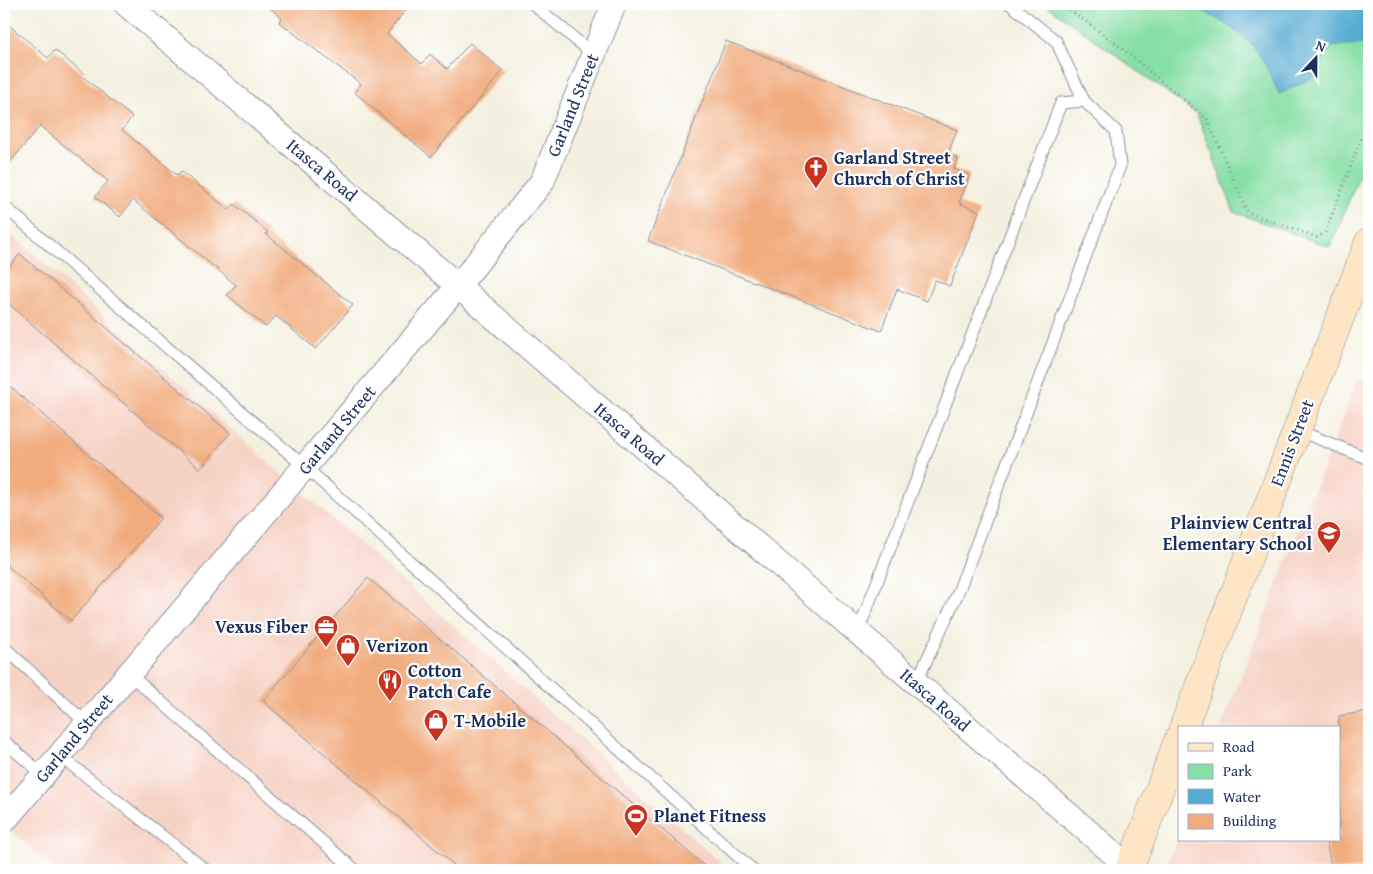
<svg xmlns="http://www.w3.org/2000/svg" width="1373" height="874" font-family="'Gentium Book Plus',serif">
  <rect width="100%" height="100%" fill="#fff"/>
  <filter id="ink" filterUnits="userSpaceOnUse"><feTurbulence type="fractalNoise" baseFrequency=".02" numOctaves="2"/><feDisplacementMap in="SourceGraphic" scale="10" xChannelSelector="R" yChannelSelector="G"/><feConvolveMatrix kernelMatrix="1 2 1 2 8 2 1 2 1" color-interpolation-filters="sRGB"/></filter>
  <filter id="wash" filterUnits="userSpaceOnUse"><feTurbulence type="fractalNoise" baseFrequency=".0096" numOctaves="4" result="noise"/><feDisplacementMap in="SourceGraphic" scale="20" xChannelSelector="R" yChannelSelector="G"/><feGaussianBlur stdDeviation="1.12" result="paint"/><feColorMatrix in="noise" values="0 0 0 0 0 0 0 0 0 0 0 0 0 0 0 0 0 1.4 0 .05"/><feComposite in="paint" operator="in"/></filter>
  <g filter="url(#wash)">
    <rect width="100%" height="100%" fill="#f4f0df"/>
    <g fill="#f6d2c4">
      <polygon points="4,228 729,870 57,870 4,825"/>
      <polygon points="1369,379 1369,870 1165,870 1179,834 1179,840 1339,840 1339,728 1221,728 1357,381"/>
    </g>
    <polygon fill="#86dfa4" stroke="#508781" points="1045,4 1369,4 1369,152 1330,247 1234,212 1197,114"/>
    <path fill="#56abd2" stroke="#386d98" d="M1190,4H1369V43C1357,45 1345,44 1331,47L1324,56L1318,75L1279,94C1272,78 1265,61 1254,47C1238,28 1211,16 1190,4Z"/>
    <g id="blocks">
      <g fill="#f1ac7e">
        <polygon points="265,4 410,4 387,34 422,64 430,54 447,69 470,43 503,71 431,157 354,92 361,84 279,22 282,18"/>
        <polygon points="4,21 48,58 55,50 84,74 82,76 132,117 122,130 177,175 181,171 229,210 234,204 268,232 266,234 353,305 316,349 276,316 266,327 227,295 236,285 133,200 120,217 95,197 108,181 40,126 4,170"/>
        <polygon points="726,41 957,130 948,154 958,158 954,169 970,175 959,203 979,211 950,286 935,280 927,301 897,289 881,331 648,241"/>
        <polygon points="20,254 230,433 200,469 4,300 4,273"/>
        <polygon points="4,381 161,518 71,621 4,563"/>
        <polygon points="368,578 472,666 709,870 460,870 263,701"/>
        <polygon points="1369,711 1369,867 1352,870 1332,870 1326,840 1339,840 1339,716"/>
      </g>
    </g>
  </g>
  <g filter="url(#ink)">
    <use href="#blocks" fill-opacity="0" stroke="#88909e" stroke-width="1"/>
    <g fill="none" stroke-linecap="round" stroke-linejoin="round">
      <defs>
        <g id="service">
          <polyline points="533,4 594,55"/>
          <polyline points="1010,4 1056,41 1084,101"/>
          <polyline points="4,206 305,467 753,870"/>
          <polyline points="1297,430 1369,459"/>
          <polyline points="858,632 1061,103 1084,101 1116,131 1120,166 957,595 916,683"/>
          <polyline points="4,647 87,724"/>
          <polyline points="129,674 355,870"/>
          <polyline points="4,741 43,775"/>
          <polyline points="60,756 206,870"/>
        </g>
        <g id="minor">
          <polyline points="126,4 458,286 1130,868"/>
          <polyline points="4,821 458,286 542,182 614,4"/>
        </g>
        <g id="secondary">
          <polyline points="1183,728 1369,242"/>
          <polyline points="1129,870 1179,738"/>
        </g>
      </defs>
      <use href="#service" stroke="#88909e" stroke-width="13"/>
      <use href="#minor" stroke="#88909e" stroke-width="26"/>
      <use href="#secondary" stroke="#88909e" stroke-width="29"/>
      <polyline stroke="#88909e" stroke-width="3" stroke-dasharray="1 4" stroke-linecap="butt" points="1062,4 1119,46 1207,119 1248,213 1317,237 1325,233 1369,119"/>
      <use href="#service" stroke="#fff" stroke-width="11"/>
      <use href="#minor" stroke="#fff" stroke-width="24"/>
      <use href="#secondary" stroke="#fee5c5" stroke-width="28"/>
    </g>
  </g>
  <defs>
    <symbol id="church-pin" viewBox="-11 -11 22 30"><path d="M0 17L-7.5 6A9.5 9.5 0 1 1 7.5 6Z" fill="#c8321e" stroke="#fff"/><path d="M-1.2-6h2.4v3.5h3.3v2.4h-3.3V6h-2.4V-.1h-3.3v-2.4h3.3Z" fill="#fff"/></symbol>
    <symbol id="school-pin" viewBox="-11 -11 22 30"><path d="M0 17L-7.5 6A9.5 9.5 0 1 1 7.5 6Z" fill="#c8321e" stroke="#fff"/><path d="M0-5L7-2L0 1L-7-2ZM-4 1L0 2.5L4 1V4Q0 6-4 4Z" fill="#fff"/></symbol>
    <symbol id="office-pin" viewBox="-11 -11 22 30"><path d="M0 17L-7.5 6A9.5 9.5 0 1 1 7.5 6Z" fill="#c8321e" stroke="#fff"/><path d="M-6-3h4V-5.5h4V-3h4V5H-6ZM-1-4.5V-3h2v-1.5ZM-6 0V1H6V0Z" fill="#fff"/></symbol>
    <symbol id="shop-pin" viewBox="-11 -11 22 30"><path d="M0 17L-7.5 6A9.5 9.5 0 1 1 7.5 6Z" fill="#c8321e" stroke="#fff"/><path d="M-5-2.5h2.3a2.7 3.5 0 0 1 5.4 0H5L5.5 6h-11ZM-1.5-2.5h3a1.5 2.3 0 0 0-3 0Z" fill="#fff"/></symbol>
    <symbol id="restaurant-pin" viewBox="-11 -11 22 30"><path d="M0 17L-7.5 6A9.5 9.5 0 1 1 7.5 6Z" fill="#c8321e" stroke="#fff"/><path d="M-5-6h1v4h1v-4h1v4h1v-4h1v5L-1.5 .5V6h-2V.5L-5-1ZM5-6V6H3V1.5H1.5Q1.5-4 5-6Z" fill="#fff"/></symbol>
    <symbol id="stadium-pin" viewBox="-11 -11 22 30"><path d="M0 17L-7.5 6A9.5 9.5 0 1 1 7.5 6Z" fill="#c8321e" stroke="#fff"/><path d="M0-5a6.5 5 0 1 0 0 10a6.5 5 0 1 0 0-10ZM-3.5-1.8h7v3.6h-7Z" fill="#fff"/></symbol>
  </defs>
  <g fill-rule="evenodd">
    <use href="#church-pin" x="802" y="154" width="28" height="38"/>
    <use href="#school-pin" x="1315" y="519" width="28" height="38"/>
    <use href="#office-pin" x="312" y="613" width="28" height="38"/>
    <use href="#shop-pin" x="334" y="632" width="28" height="38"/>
    <use href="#restaurant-pin" x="376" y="667" width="28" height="38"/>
    <use href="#shop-pin" x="422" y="707" width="28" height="38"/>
    <use href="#stadium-pin" x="622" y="802" width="28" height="38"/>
  </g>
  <g text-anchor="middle" stroke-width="4.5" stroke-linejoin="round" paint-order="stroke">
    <g font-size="18" fill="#1b2f5e" stroke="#fff">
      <text transform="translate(573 105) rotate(-68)" y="6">Garland Street</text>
      <text transform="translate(322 170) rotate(40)" y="6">Itasca Road</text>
      <text transform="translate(337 430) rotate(-50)" y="6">Garland Street</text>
      <text transform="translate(629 434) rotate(41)" y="6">Itasca Road</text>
      <text transform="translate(1292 443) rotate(-69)" y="6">Ennis Street</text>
      <text transform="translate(935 700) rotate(41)" y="6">Itasca Road</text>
      <text transform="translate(74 738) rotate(-50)" y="6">Garland Street</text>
    </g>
    <g font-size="18" font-weight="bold" fill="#1b2f5e" stroke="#fff" text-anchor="start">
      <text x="834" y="164">Garland Street<tspan x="834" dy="21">Church of Christ</tspan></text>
      <text x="1312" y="529" text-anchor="end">Plainview Central<tspan x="1312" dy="21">Elementary School</tspan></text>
      <text x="308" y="633" text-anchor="end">Vexus Fiber</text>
      <text x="366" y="652">Verizon</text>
      <text x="408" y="677">Cotton<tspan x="408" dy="21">Patch Cafe</tspan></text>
      <text x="454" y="727">T-Mobile</text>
      <text x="654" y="822">Planet Fitness</text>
    </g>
  </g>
  <rect width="1373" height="874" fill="none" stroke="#fff" stroke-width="20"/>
  <rect x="1178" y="726" width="162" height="115" fill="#ffffff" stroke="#a4acbf"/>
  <rect x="1188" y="743" width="25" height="8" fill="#fee5c5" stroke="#a4acbf"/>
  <text x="1223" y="752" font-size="15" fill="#1b2f5e">Road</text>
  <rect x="1188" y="764" width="25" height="15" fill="#86dfa4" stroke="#a4acbf"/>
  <text x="1223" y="776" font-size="15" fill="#1b2f5e">Park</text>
  <rect x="1188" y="789" width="25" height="15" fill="#56abd2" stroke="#a4acbf"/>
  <text x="1223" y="802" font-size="15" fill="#1b2f5e">Water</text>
  <rect x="1188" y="814" width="25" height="15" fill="#f1ac7e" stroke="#a4acbf"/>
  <text x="1223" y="826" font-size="15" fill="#1b2f5e">Building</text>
  <g transform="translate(1316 58) rotate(22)" stroke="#ffffff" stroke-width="4" paint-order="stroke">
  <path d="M0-4L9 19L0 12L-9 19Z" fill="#1b2f5e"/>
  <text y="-8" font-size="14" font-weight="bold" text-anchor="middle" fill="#1b2f5e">N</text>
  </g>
</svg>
